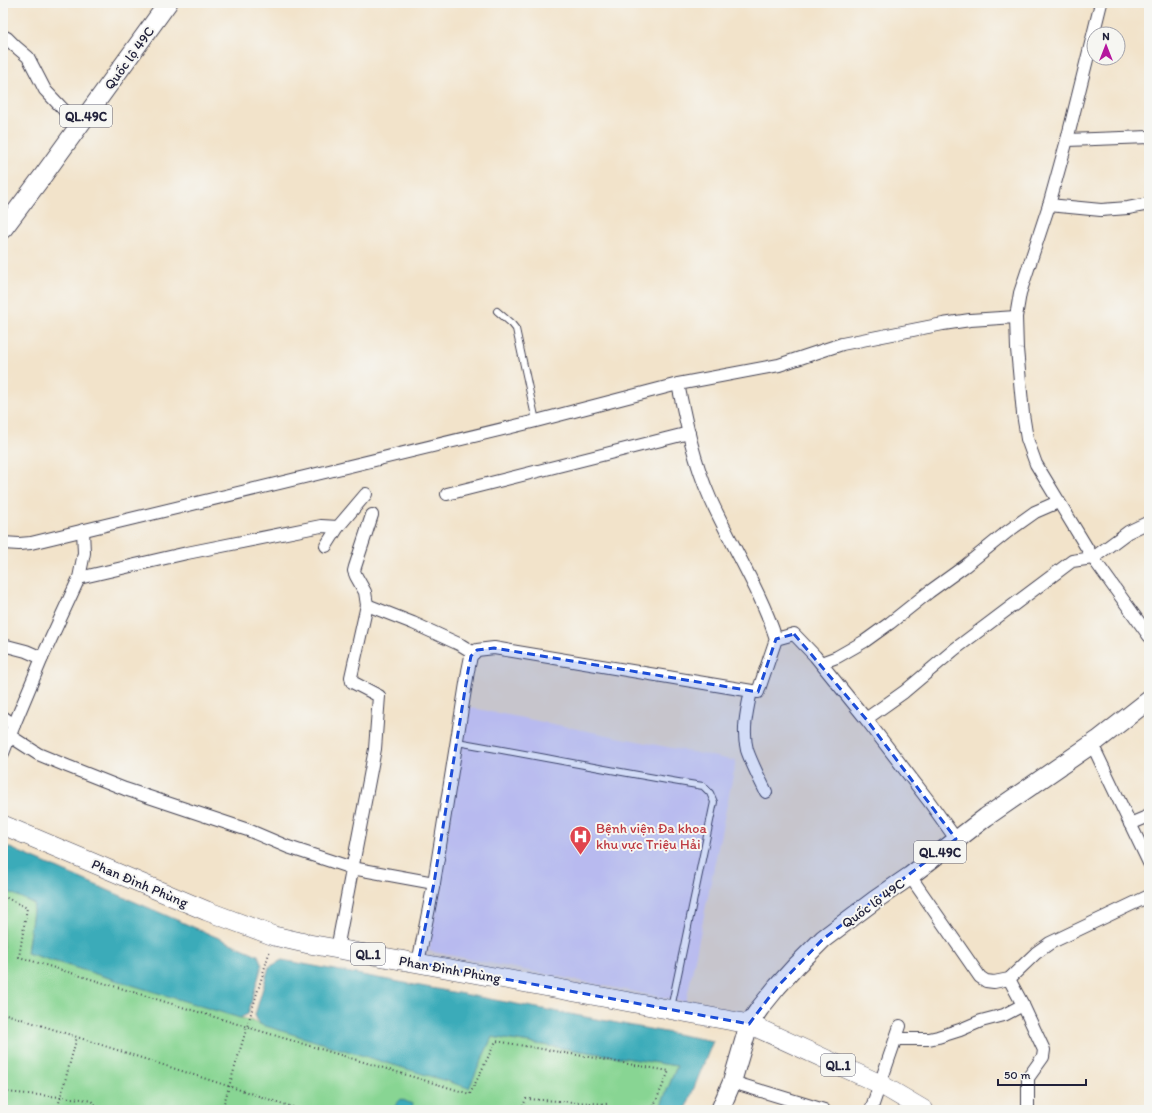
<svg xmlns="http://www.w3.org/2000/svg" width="1152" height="1113" font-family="Itim,sans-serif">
  <rect width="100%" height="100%" fill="#f6f6f2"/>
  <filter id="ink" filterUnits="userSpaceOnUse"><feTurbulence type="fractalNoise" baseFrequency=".025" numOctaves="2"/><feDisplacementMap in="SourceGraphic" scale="8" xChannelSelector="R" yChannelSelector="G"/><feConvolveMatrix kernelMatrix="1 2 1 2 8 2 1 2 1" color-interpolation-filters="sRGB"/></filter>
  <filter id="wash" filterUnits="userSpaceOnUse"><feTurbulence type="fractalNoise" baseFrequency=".012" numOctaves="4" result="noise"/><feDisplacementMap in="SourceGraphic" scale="16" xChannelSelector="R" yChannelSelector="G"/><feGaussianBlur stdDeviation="0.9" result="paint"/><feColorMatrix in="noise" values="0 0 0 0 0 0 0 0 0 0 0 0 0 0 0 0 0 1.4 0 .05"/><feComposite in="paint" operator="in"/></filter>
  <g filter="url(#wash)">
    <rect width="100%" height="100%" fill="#f2e3ca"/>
    <polygon fill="#dfd5f5" points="468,707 736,761 686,1002 429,951"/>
    <polygon fill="#88d593" stroke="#557c67" points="3,889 34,903 27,953 469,1087 492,1037 677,1066 659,1110 3,1110"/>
    <g fill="#3babb9" stroke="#2e667a">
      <polygon points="3,845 258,955 262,965 248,1014 240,1018 27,953 34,904 3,889"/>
      <polygon points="282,960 713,1041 685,1110 659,1110 677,1066 492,1037 469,1088 259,1024 255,1015 269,967"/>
      <polygon points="401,1099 412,1104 413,1110 393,1110 397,1103"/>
    </g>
  </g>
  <g filter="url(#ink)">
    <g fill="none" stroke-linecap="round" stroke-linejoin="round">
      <defs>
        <g id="service">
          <polyline points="497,311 512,324 516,329 536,421"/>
          <path d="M457,742C539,756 621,773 703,786L710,793L714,802L671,1008"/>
        </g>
        <g id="minor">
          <polyline points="1101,3 1067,140 1049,205 1020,293 1016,317 1017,349 1023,414 1027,439 1036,464 1093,558 1149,636"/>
          <polyline points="3,36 7,38 15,46 28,57 45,90 79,126"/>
          <polyline points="1067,140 1149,137"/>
          <polyline points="1049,205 1101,210 1128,208 1149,204"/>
          <path d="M678,384C686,423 694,462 710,498C731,545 761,591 776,639"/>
          <polyline points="447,494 689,433"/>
          <polyline points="3,543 19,544 31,543 536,421 678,384 779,365 842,344 943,324 970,320 1016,317"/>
          <polyline points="326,546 338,527 366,494"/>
          <polyline points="79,578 187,553 321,526 338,527"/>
          <polyline points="367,605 413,623 461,645 474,653"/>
          <polyline points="3,645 26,651 42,658"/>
          <polyline points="821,663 837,657 865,641 890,623 929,592 965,566 1007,532 1035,512 1058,502"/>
          <path d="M751,691C747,710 742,730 747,750C751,762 760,780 766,792"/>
          <polyline points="3,717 14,725 3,753"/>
          <polyline points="866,719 904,692 955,649 1072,561 1093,558 1128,532 1149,522"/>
          <polyline points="14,725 42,658 79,578 84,553 83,530"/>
          <polyline points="10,736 38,754 67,766 125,789 248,830 288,847 352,868 434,883"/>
          <polyline points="1092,744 1149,863"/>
          <polyline points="1130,824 1149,816"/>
          <polyline points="910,876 980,977 986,981 994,982 1009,979 1036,953 1050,943 1149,896"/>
          <polyline points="337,949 375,749 379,696 354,683 352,682 351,677 367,605 365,592 356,576 354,571 355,567 372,515"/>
          <polyline points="418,963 434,883 468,671 471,656 477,650 494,648 758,692 776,639 794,634 815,656 866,719 928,800 956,839"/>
          <polyline points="1009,979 1023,1005 1044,1050 1043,1057 1028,1078 1028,1110"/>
          <polyline points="896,1039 929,1039 938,1037 960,1030 981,1021 1004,1015 1023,1005"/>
          <polyline points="732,1082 824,1110"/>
          <polyline points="871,1110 900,1026"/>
        </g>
        <g id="primary">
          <polyline points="3,229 42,177 168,3"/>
          <polyline points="720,1110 732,1082 749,1024 760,1008 777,987 796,966 823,939 875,900 910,876 986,817 1098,740 1149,700"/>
        </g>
        <polyline id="trunk" points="3,825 207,911 274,936 309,944 418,963 749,1024 880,1084 924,1110"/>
      </defs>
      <use href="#service" stroke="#413f50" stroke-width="8"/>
      <use href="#minor" stroke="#413f50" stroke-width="14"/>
      <use href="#primary" stroke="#413f50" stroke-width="20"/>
      <use href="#trunk" stroke="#413f50" stroke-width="20"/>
      <g stroke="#413f50" stroke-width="2" stroke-dasharray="1 3" stroke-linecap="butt">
        <polyline points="3,896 27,908 19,957 257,1030 470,1094 496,1041 669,1071 652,1110"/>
        <polyline points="3,1013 302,1110"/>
        <polyline points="3,1087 6,1092 82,1099 91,1101 102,1110"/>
        <polyline points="3,1098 6,1092"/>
        <polyline points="3,1103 7,1110"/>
        <polyline points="57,1110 77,1037"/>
        <polyline points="222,1110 270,950"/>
        <polyline points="521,1110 526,1099 608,1104 605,1110"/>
      </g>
      <use href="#service" stroke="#fff" stroke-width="6"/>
      <use href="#minor" stroke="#fff" stroke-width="12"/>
      <use href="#primary" stroke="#fff" stroke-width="18"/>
      <use href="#trunk" stroke="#fff" stroke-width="19"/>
    </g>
  </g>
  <path fill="#1d4ed8" fill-opacity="0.2" stroke="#1d4ed8" stroke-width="3" stroke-dasharray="8 5" stroke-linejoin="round" d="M794,634L866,719L956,839L823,939L777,987L749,1024L418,963L434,883L468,671L471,656L477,650L494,648L758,692L776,639Z"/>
  <defs>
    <symbol id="hospital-pin" viewBox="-11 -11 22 30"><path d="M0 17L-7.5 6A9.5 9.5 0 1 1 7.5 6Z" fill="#e0444e" stroke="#f6f6f2"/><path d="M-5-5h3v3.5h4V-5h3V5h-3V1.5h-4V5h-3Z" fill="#fff"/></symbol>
  </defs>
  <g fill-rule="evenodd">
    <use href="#hospital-pin" x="568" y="824" width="25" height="34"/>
  </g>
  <g text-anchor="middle" stroke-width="4" stroke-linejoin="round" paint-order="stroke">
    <g fill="#f6f6f2" stroke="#626272" stroke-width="1">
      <rect x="60" y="105" width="52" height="22" rx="3"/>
      <rect x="914" y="841" width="52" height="22" rx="3"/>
      <rect x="351" y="943" width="34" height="22" rx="3"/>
      <rect x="821" y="1054" width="34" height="22" rx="3"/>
    </g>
    <g font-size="13" font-weight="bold" fill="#22223b">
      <text x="86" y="121">QL.49C</text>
      <text x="940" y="857">QL.49C</text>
      <text x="368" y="959">QL.1</text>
      <text x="838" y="1070">QL.1</text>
    </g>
    <g font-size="14" fill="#22223b" stroke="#f6f6f2">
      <text transform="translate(129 58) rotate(-54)" y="5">Quốc lộ 49C</text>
      <text transform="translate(140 883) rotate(23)" y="5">Phan Đình Phùng</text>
      <text transform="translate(873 903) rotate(-36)" y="5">Quốc lộ 49C</text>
      <text transform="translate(450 969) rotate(10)" y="5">Phan Đình Phùng</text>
    </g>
    <g font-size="14" fill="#be3a42" stroke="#f6f6f2" text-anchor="start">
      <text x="596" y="833">Bệnh viện Đa khoa<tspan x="596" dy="16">khu vực Triệu Hải</tspan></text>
    </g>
  </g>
  <rect width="1152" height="1113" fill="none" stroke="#f6f6f2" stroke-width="16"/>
  <g transform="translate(1106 46)"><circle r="19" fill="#f6f6f2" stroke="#a1a1a9"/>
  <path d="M0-3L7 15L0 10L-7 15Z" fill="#b5179e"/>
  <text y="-6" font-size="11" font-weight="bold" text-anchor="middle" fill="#22223b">N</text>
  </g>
  <path d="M998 1079v6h88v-6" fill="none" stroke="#22223b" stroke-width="2"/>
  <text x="1004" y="1079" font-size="12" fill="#22223b" stroke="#f6f6f2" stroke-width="3" paint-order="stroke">50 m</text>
</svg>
